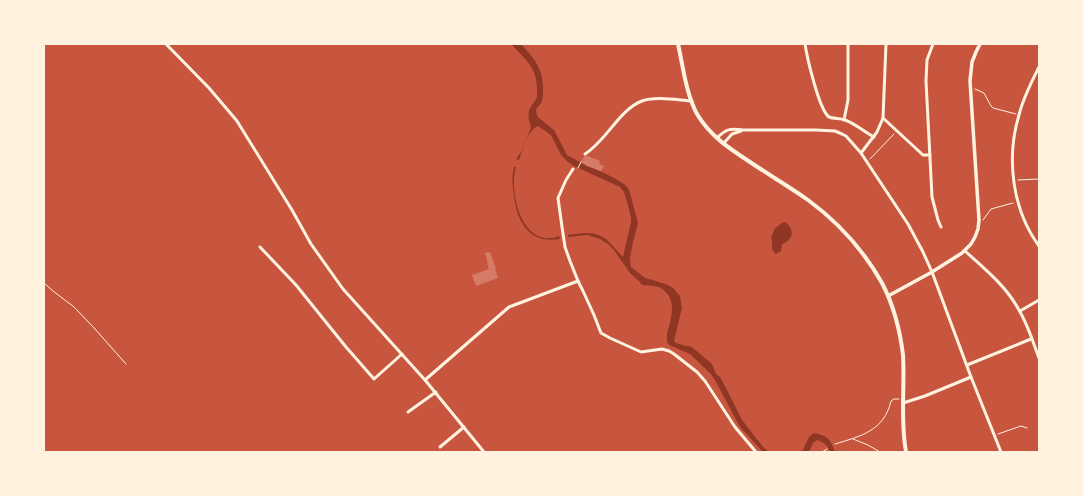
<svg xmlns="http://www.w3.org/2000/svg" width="1083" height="496" font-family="'Fira Sans',sans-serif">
  <rect width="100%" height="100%" fill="#c8553d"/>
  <g fill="#8f3625">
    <path d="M511,44H521C534,58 544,70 543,90C543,95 543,99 541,103C540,105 537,107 536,110L537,115L539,118L554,130L567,155L587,166L602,172L614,178L624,184L628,188L630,193L638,223L633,242L630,258L631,267L645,278L653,280L668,285L673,288L680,296L682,308L674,341L676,343L686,346H689L693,348L712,364L716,374L720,377L726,388L742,420L763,447L769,452H763L740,427L716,382L711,374L690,354L669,345L667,342C667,339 667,336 667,333C672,317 678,297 659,287C655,286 650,286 646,285L645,286L641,284L640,282L630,273L614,250L608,244L600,239L587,235L568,237V235C582,233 596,230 608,241C613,246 618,252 623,257L631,222V218L629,209L624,192L620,187L574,166L568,162L561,155L551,135L538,126C527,131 523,149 519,160L516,159L521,152L531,128C529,119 526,114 532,105C534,102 536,100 537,97C537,94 537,91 537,88C537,67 524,58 511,44Z"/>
    <path d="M514,167H516C508,193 523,250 559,236L560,239C526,245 515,217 513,188C512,181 512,174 514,167Z"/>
    <path d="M785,222C795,229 794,240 782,244L781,251L776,254C771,251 772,245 772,240L771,238L775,228C779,226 780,223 785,222Z"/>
    <path d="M814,433C827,435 831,440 835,452H830C828,446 824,442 817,440L813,443L809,452H802L809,437Z"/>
  </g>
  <g fill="#d67c66">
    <polygon points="585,155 600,161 599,164 604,166 601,171 587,166 581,162"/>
    <polygon points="490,252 496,268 495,269 498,278 476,286 472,275 489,269 487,263 488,263 485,253"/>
  </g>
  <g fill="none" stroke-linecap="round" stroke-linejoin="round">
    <g stroke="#fff3e0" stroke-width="1">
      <polyline points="975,89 984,93 991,106 993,108 1016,114"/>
      <polyline points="870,159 894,134"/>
      <polyline points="578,168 581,162"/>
      <polyline points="1018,180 1039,179"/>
      <polyline points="983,220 991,209 1013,203"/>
      <polyline points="44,283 53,291 74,307 95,329 126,364"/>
      <polyline points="998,434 1021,426 1027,428"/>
      <polyline points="853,439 868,445 880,452"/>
      <path d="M835,444C861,436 884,431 891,401L894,399H899"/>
      <polyline points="822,452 827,449"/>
    </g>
    <g stroke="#fff3e0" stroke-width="3">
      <polyline points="166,44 209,88 237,121 292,210 311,244 343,289 425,380 484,452"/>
      <path d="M805,44C807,57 819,110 829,117C834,119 840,118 845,120C854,123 865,132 874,137"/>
      <polyline points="886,44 883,118 923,155 930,155"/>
      <polyline points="933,44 927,60 926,81 932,197 938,220 941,227"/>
      <path d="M1039,67C1031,83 1023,98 1019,115C1006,158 1012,209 1039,246"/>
      <polyline points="844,120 848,100 848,44"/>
      <path d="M717,138C726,129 730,128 743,130H816L835,131L842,134L846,136L861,153L908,224L923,252L932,272L971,377L1001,452"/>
      <polyline points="723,144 732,134 741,131"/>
      <polyline points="861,153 877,132 883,118"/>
      <path d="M585,154C606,141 620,109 642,101C656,96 677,100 692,101"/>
      <polyline points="573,169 566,180 558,198 562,227 565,247 570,261 578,281 583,291 594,315 601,333 610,338 641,352 662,349 669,351 674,354 697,372 705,381 735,427 756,452"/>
      <polyline points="260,247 296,285 346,347 374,379 402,354"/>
      <path d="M965,251C985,269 1006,286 1019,310C1028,325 1033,342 1039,358"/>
      <polyline points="1020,311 1039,300"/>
      <polyline points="967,365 1031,339"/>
      <polyline points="425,380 509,307 578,281"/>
      <polyline points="903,403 925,396 971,377"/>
      <polyline points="408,412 436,392"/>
      <polyline points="440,447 464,427"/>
    </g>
    <polyline stroke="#fff3e0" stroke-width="3.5" points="888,296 932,272 962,253 971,244 975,237 978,229 979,220 970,81 972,62 976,52 980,44"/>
    <path stroke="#fff3e0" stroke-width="4" d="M678,44C683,66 686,94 697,114C710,136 730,149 750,162C769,175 790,187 808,200C838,222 864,251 882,283C894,306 900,330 903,355C905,387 900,420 906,452"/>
  </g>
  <rect width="1083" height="496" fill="none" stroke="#fff3e0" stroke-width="90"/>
</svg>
